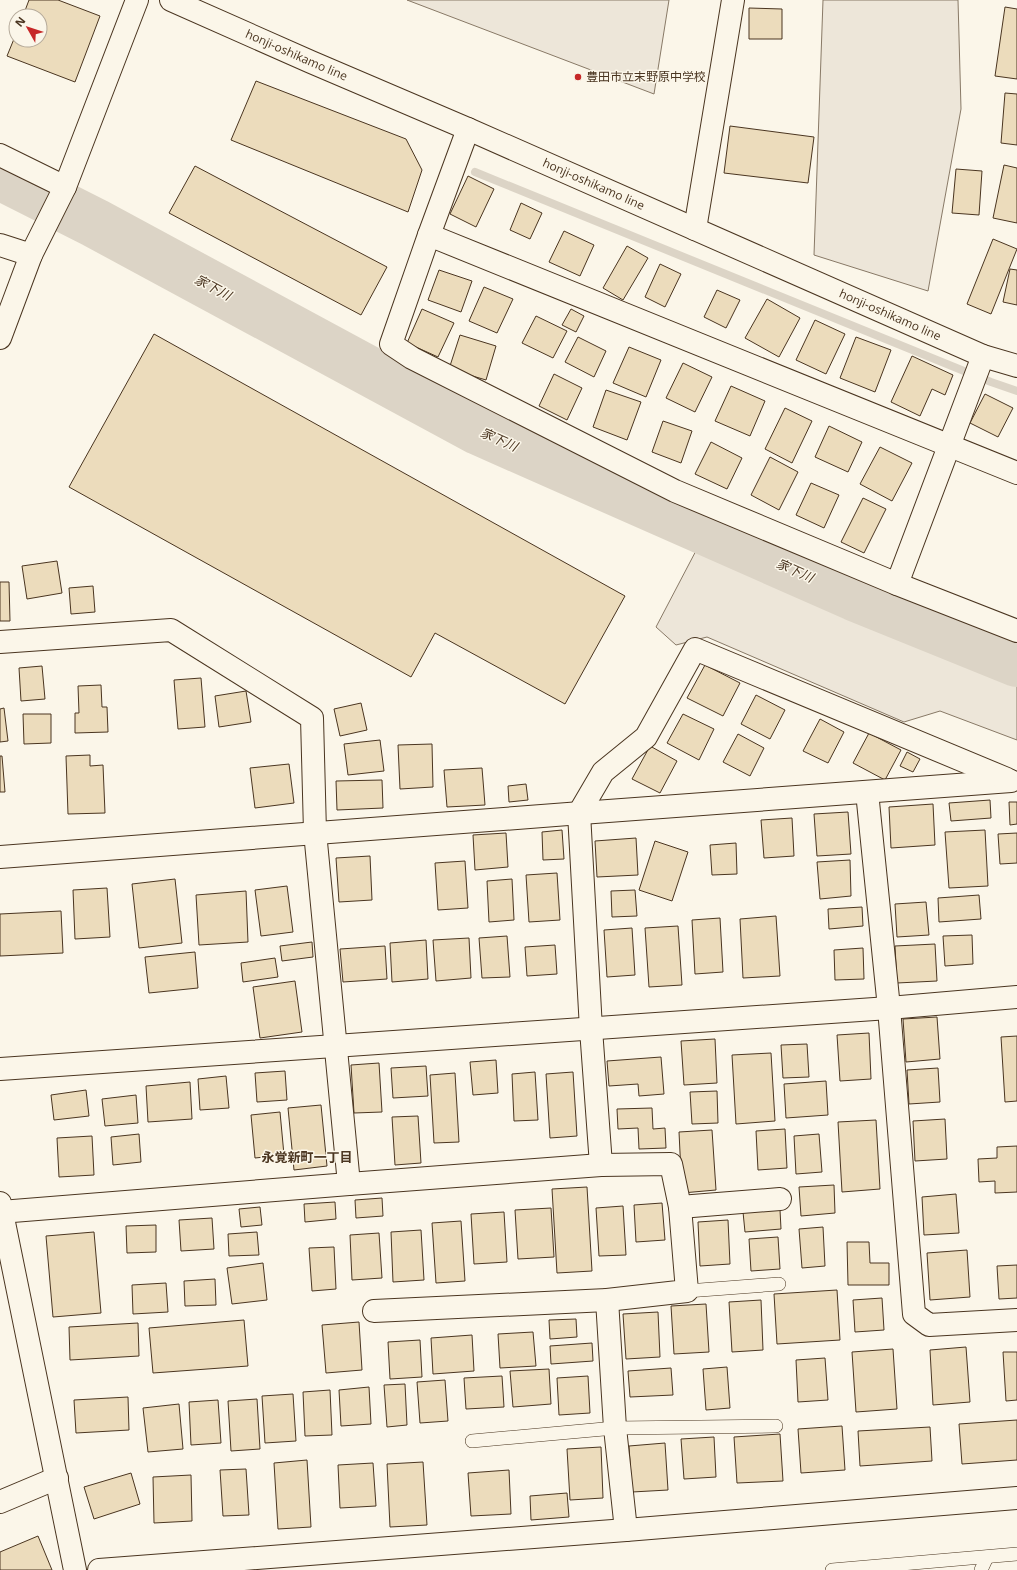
<svg xmlns="http://www.w3.org/2000/svg" width="1017" height="1570" font-family="'Open Sans','Noto Sans JP',sans-serif">
  <rect width="100%" height="100%" fill="#fbf6e9"/>
  <g fill="#ede6d9" stroke="#887966">
    <polygon points="407,0 669,0 654,94"/>
    <polygon points="823,0 958,0 961,109 928,291 814,255"/>
    <polygon points="699,545 1017,675 1017,740 940,711 904,722 707,637 676,645 656,627"/>
  </g>
  <g fill="none" stroke-linecap="round" stroke-linejoin="round">
    <polyline stroke="#dcd4c6" stroke-width="8" points="475,172 991,382 1017,391"/>
    <polyline stroke="#dcd4c6" stroke-width="50" points="0,175 95,223 478,430 854,596 1017,662"/>
  </g>
  <g fill="#ecdcbc" stroke="#4a3520">
    <polygon points="29,0 58,0 100,16 75,82 7,56 16,34 16,40 40,40 40,16 23,16"/>
    <polygon points="1005,7 1017,9 1017,79 995,76"/>
    <polygon points="749,8 782,9 782,39 749,39"/>
    <polygon points="256,81 406,139 422,170 408,212 231,140"/>
    <polygon points="1005,93 1017,94 1017,145 1001,143"/>
    <polygon points="730,126 814,137 808,183 724,173"/>
    <polygon points="1004,165 1017,168 1017,223 993,218"/>
    <polygon points="195,166 387,267 361,315 169,213"/>
    <polygon points="956,169 982,171 979,215 952,213"/>
    <polygon points="468,176 494,189 476,227 450,214"/>
    <polygon points="521,203 542,213 530,239 510,230"/>
    <polygon points="564,231 594,245 580,276 549,262"/>
    <polygon points="993,239 1017,249 991,314 967,304"/>
    <polygon points="627,246 648,258 623,300 603,288"/>
    <polygon points="660,264 681,274 665,307 645,297"/>
    <polygon points="1010,269 1017,270 1017,305 1003,302"/>
    <polygon points="439,270 472,281 461,312 428,300"/>
    <polygon points="484,287 513,299 497,333 469,321"/>
    <polygon points="717,290 740,300 726,328 704,317"/>
    <polygon points="767,299 800,318 779,357 745,338"/>
    <polygon points="422,309 454,323 438,357 407,343"/>
    <polygon points="571,309 584,316 576,332 562,325"/>
    <polygon points="536,316 567,331 553,358 522,343"/>
    <polygon points="815,320 845,334 826,374 796,360"/>
    <polygon points="154,334 625,596 565,704 435,633 411,677 69,487"/>
    <polygon points="460,335 496,346 486,380 449,369"/>
    <polygon points="578,337 606,351 594,377 565,362"/>
    <polygon points="856,337 891,350 875,392 840,378"/>
    <polygon points="629,347 661,360 646,397 613,383"/>
    <polygon points="912,356 953,375 945,395 932,389 920,416 891,402"/>
    <polygon points="683,363 712,377 695,412 666,398"/>
    <polygon points="554,374 582,388 567,420 539,406"/>
    <polygon points="731,386 765,401 750,436 715,421"/>
    <polygon points="606,390 641,402 627,440 593,427"/>
    <polygon points="985,394 1013,408 998,437 970,423"/>
    <polygon points="785,408 812,421 792,463 765,449"/>
    <polygon points="663,421 692,431 681,463 652,452"/>
    <polygon points="829,426 862,442 848,472 815,457"/>
    <polygon points="711,442 742,458 727,489 695,474"/>
    <polygon points="880,447 912,463 892,501 860,484"/>
    <polygon points="770,457 798,472 779,510 751,495"/>
    <polygon points="811,483 839,495 824,528 796,515"/>
    <polygon points="863,498 886,509 864,553 841,542"/>
    <polygon points="57,561 62,593 27,599 22,566"/>
    <polygon points="0,582 9,582 10,621 0,621"/>
    <polygon points="93,586 95,612 71,614 69,588"/>
    <polygon points="705,665 740,683 723,716 687,698"/>
    <polygon points="42,666 45,699 21,701 19,668"/>
    <polygon points="201,678 205,727 178,729 174,680"/>
    <polygon points="101,685 102,707 107,707 108,732 75,733 75,713 79,713 78,686"/>
    <polygon points="246,691 251,722 219,727 215,696"/>
    <polygon points="756,695 785,710 770,739 741,724"/>
    <polygon points="361,703 367,730 340,736 334,709"/>
    <polygon points="4,708 8,741 0,742 0,709"/>
    <polygon points="23,714 51,714 51,743 24,744"/>
    <polygon points="683,714 714,729 699,760 667,743"/>
    <polygon points="820,719 844,732 828,763 803,751"/>
    <polygon points="869,733 901,750 885,780 853,763"/>
    <polygon points="738,734 764,748 750,776 723,762"/>
    <polygon points="380,740 384,771 348,775 344,744"/>
    <polygon points="432,744 433,787 400,789 398,745"/>
    <polygon points="650,746 677,761 660,793 632,779"/>
    <polygon points="907,752 920,759 913,772 900,766"/>
    <polygon points="90,755 90,766 103,765 105,813 68,814 66,756"/>
    <polygon points="0,756 2,756 5,792 0,792"/>
    <polygon points="289,764 294,803 255,808 250,768"/>
    <polygon points="482,768 485,805 447,807 444,770"/>
    <polygon points="382,780 383,808 337,810 336,781"/>
    <polygon points="526,784 528,800 509,802 508,786"/>
    <polygon points="990,800 991,818 951,821 949,803"/>
    <polygon points="1009,802 1017,802 1017,824 1010,825"/>
    <polygon points="933,804 935,845 891,848 889,807"/>
    <polygon points="848,812 851,854 817,856 814,814"/>
    <polygon points="792,818 794,856 764,858 761,820"/>
    <polygon points="562,830 564,859 543,860 542,832"/>
    <polygon points="985,830 988,886 949,888 945,832"/>
    <polygon points="506,833 508,867 475,870 473,835"/>
    <polygon points="1017,833 1017,863 1000,864 998,834"/>
    <polygon points="636,838 638,875 597,877 595,841"/>
    <polygon points="655,841 688,852 672,901 639,890"/>
    <polygon points="736,843 737,874 712,875 710,845"/>
    <polygon points="370,856 372,900 339,902 336,858"/>
    <polygon points="850,860 851,896 820,899 817,862"/>
    <polygon points="465,861 468,908 438,910 435,863"/>
    <polygon points="557,873 560,920 529,922 526,875"/>
    <polygon points="175,879 182,943 139,948 132,884"/>
    <polygon points="512,879 514,920 489,922 487,881"/>
    <polygon points="287,886 293,932 261,936 255,890"/>
    <polygon points="107,888 110,937 75,939 73,890"/>
    <polygon points="635,890 637,916 612,917 611,891"/>
    <polygon points="246,891 248,942 199,945 196,895"/>
    <polygon points="979,895 981,919 939,922 938,898"/>
    <polygon points="926,902 929,935 897,937 895,904"/>
    <polygon points="862,907 863,926 829,929 828,909"/>
    <polygon points="61,911 63,953 0,956 0,914"/>
    <polygon points="776,916 780,976 743,978 740,919"/>
    <polygon points="720,918 723,972 695,974 692,920"/>
    <polygon points="678,926 682,985 649,987 645,928"/>
    <polygon points="632,928 635,975 607,977 604,930"/>
    <polygon points="972,935 973,964 945,966 943,936"/>
    <polygon points="507,936 510,977 482,978 479,938"/>
    <polygon points="469,938 471,978 436,981 433,940"/>
    <polygon points="426,940 428,979 392,982 390,943"/>
    <polygon points="312,942 313,957 282,961 280,946"/>
    <polygon points="935,944 937,981 897,983 895,946"/>
    <polygon points="555,945 557,974 527,976 525,947"/>
    <polygon points="385,946 387,979 343,982 340,949"/>
    <polygon points="863,948 864,979 835,980 834,950"/>
    <polygon points="195,952 198,988 149,993 145,957"/>
    <polygon points="275,958 278,977 243,982 241,963"/>
    <polygon points="295,981 302,1032 260,1038 253,987"/>
    <polygon points="937,1017 940,1059 906,1062 903,1019"/>
    <polygon points="869,1033 871,1079 840,1081 837,1035"/>
    <polygon points="1017,1036 1017,1101 1005,1102 1001,1037"/>
    <polygon points="715,1039 717,1083 684,1085 681,1041"/>
    <polygon points="807,1044 809,1077 783,1078 781,1045"/>
    <polygon points="771,1053 775,1121 736,1124 732,1055"/>
    <polygon points="661,1057 664,1094 639,1096 638,1084 609,1086 607,1061"/>
    <polygon points="496,1060 498,1093 473,1095 470,1062"/>
    <polygon points="379,1063 382,1112 354,1113 351,1065"/>
    <polygon points="426,1066 428,1096 393,1098 391,1068"/>
    <polygon points="938,1068 940,1102 909,1104 907,1070"/>
    <polygon points="285,1071 287,1100 257,1102 255,1073"/>
    <polygon points="535,1072 538,1120 514,1121 512,1074"/>
    <polygon points="573,1072 577,1136 550,1138 546,1074"/>
    <polygon points="455,1073 459,1142 434,1143 430,1075"/>
    <polygon points="226,1076 229,1108 200,1110 198,1079"/>
    <polygon points="826,1081 828,1115 786,1118 784,1084"/>
    <polygon points="190,1082 192,1119 148,1122 146,1086"/>
    <polygon points="86,1090 89,1116 54,1120 51,1095"/>
    <polygon points="717,1091 718,1123 692,1124 690,1092"/>
    <polygon points="136,1095 138,1123 105,1126 102,1099"/>
    <polygon points="321,1105 327,1166 294,1170 288,1108"/>
    <polygon points="652,1108 653,1129 665,1128 666,1148 639,1149 638,1128 618,1129 617,1109"/>
    <polygon points="280,1112 284,1155 255,1158 251,1115"/>
    <polygon points="418,1116 421,1163 395,1165 392,1117"/>
    <polygon points="945,1119 947,1159 915,1161 913,1121"/>
    <polygon points="876,1120 880,1189 842,1192 838,1122"/>
    <polygon points="785,1129 787,1168 758,1170 756,1131"/>
    <polygon points="712,1130 716,1190 682,1193 679,1132"/>
    <polygon points="139,1134 141,1162 113,1165 111,1137"/>
    <polygon points="819,1134 822,1172 796,1174 794,1136"/>
    <polygon points="92,1136 94,1175 59,1177 57,1138"/>
    <polygon points="1017,1146 1017,1192 995,1193 995,1181 979,1182 978,1159 997,1158 997,1147"/>
    <polygon points="834,1185 835,1213 801,1216 799,1187"/>
    <polygon points="587,1187 592,1271 557,1273 552,1189"/>
    <polygon points="956,1194 959,1233 924,1235 922,1197"/>
    <polygon points="382,1198 383,1216 356,1218 355,1200"/>
    <polygon points="335,1202 336,1219 305,1222 304,1204"/>
    <polygon points="662,1203 665,1240 636,1242 634,1205"/>
    <polygon points="623,1206 626,1255 599,1256 596,1208"/>
    <polygon points="260,1207 262,1225 241,1227 239,1209"/>
    <polygon points="551,1208 554,1257 518,1259 515,1210"/>
    <polygon points="780,1210 781,1229 745,1232 743,1212"/>
    <polygon points="504,1212 507,1262 474,1264 471,1214"/>
    <polygon points="212,1218 214,1249 181,1251 179,1220"/>
    <polygon points="728,1220 730,1264 700,1266 698,1222"/>
    <polygon points="461,1221 465,1281 436,1283 432,1223"/>
    <polygon points="156,1225 156,1252 127,1253 126,1226"/>
    <polygon points="823,1227 825,1266 802,1268 799,1229"/>
    <polygon points="421,1230 424,1280 393,1282 391,1232"/>
    <polygon points="94,1232 101,1313 53,1317 46,1236"/>
    <polygon points="257,1232 259,1255 229,1256 228,1234"/>
    <polygon points="379,1233 382,1278 352,1280 350,1235"/>
    <polygon points="778,1237 780,1269 751,1271 749,1239"/>
    <polygon points="847,1242 869,1242 870,1263 889,1263 889,1285 848,1285"/>
    <polygon points="334,1247 336,1289 312,1291 309,1248"/>
    <polygon points="967,1250 970,1297 930,1300 927,1253"/>
    <polygon points="263,1263 267,1300 232,1304 227,1268"/>
    <polygon points="1017,1265 1017,1298 999,1299 997,1266"/>
    <polygon points="215,1279 216,1305 185,1306 184,1281"/>
    <polygon points="166,1283 168,1312 133,1314 132,1285"/>
    <polygon points="837,1290 840,1340 777,1344 774,1294"/>
    <polygon points="882,1298 884,1330 855,1332 853,1300"/>
    <polygon points="761,1300 763,1350 732,1352 729,1302"/>
    <polygon points="706,1304 709,1352 674,1354 671,1306"/>
    <polygon points="658,1312 660,1357 626,1359 623,1314"/>
    <polygon points="576,1319 577,1337 550,1339 549,1320"/>
    <polygon points="244,1320 248,1366 153,1373 149,1328"/>
    <polygon points="359,1322 362,1370 326,1373 322,1325"/>
    <polygon points="138,1323 139,1356 70,1360 69,1327"/>
    <polygon points="533,1332 536,1366 500,1368 498,1334"/>
    <polygon points="472,1335 474,1371 433,1374 431,1338"/>
    <polygon points="420,1340 422,1377 390,1379 388,1342"/>
    <polygon points="592,1343 593,1361 551,1364 550,1346"/>
    <polygon points="966,1347 970,1402 933,1405 930,1350"/>
    <polygon points="893,1349 897,1409 856,1412 852,1352"/>
    <polygon points="1003,1352 1017,1352 1017,1400 1006,1401"/>
    <polygon points="825,1358 828,1400 798,1402 796,1360"/>
    <polygon points="727,1367 730,1408 706,1410 703,1369"/>
    <polygon points="671,1368 673,1395 630,1397 628,1371"/>
    <polygon points="549,1369 551,1404 513,1407 510,1371"/>
    <polygon points="502,1376 504,1407 466,1409 464,1378"/>
    <polygon points="588,1376 590,1413 559,1415 557,1378"/>
    <polygon points="445,1380 448,1421 420,1423 417,1382"/>
    <polygon points="405,1384 407,1425 387,1427 384,1385"/>
    <polygon points="369,1387 371,1424 341,1426 339,1390"/>
    <polygon points="330,1390 332,1435 305,1436 303,1392"/>
    <polygon points="293,1394 296,1441 265,1443 262,1396"/>
    <polygon points="128,1397 129,1430 76,1433 74,1400"/>
    <polygon points="257,1399 260,1449 231,1451 228,1401"/>
    <polygon points="218,1400 221,1443 191,1445 189,1402"/>
    <polygon points="179,1404 183,1449 148,1452 143,1408"/>
    <polygon points="1017,1420 1017,1460 962,1464 959,1424"/>
    <polygon points="842,1426 845,1470 801,1473 798,1429"/>
    <polygon points="930,1427 932,1461 860,1466 858,1431"/>
    <polygon points="780,1434 783,1481 737,1483 734,1437"/>
    <polygon points="714,1437 716,1477 684,1479 681,1439"/>
    <polygon points="665,1443 668,1490 632,1492 629,1446"/>
    <polygon points="601,1447 603,1498 570,1500 567,1449"/>
    <polygon points="307,1460 311,1527 278,1529 274,1463"/>
    <polygon points="423,1462 427,1525 390,1527 387,1464"/>
    <polygon points="373,1463 376,1506 340,1508 338,1465"/>
    <polygon points="246,1469 249,1515 223,1516 220,1470"/>
    <polygon points="509,1470 511,1514 471,1516 468,1473"/>
    <polygon points="131,1473 140,1504 94,1519 84,1487"/>
    <polygon points="191,1475 192,1521 154,1523 153,1477"/>
    <polygon points="567,1493 569,1517 531,1520 530,1496"/>
    <polygon points="38,1536 52,1570 0,1570 0,1552"/>
  </g>
  <g fill="none" stroke-linecap="round" stroke-linejoin="round">
    <defs>
      <g id="lane">
        <polyline points="687,1291 779,1284"/>
        <polyline points="472,1441 615,1428 776,1426"/>
        <polyline points="832,1570 1017,1554"/>
        <polyline points="981,1570 987,1557"/>
      </g>
      <g id="street">
        <polyline points="468,129 429,235 391,344 412,358 675,491 897,584 1017,631"/>
        <polyline points="0,155 65,187"/>
        <polyline points="695,229 733,0"/>
        <polyline points="429,235 1017,473"/>
        <polyline points="0,245 31,255"/>
        <polyline points="897,584 983,356"/>
        <polyline points="0,642 171,630 312,718 315,832 349,1184 0,1212"/>
        <polyline points="867,792 889,1008 914,1314 929,1325 1017,1320"/>
        <path d="M0,857C337,830 674,807 1011,781"/>
        <polyline points="0,1069 889,1008 1017,997"/>
        <polyline points="601,1165 591,1029 579,813 603,772 646,737 695,649 1007,779"/>
        <polyline points="349,1184 601,1165 671,1164 680,1207 687,1291 607,1300 374,1311"/>
        <polyline points="680,1207 780,1199"/>
        <polyline points="607,1300 615,1428 626,1530"/>
        <polyline points="0,1502 57,1478"/>
        <polyline points="99,1570 626,1530 1017,1498"/>
      </g>
      <g id="secondary">
        <path id="s1" d="M171,0L311,62L468,129L983,356L1017,366"/>
        <polyline points="0,338 31,255 65,187 137,0"/>
        <polyline points="0,1203 75,1570"/>
      </g>
    </defs>
    <use href="#lane" stroke="#4a3520" stroke-width="14"/>
    <use href="#street" stroke="#4a3520" stroke-width="24"/>
    <use href="#secondary" stroke="#4a3520" stroke-width="24"/>
    <use href="#lane" stroke="#fbf6e9" stroke-width="13"/>
    <use href="#street" stroke="#fbf6e9" stroke-width="22"/>
    <use href="#secondary" stroke="#fbf6e9" stroke-width="22"/>
  </g>
  <circle fill="#c62828" stroke="#fbf6e9" stroke-width="1.5" cx="578" cy="77" r="4"/>
  <g text-anchor="middle" stroke-width="3" stroke-linejoin="round" paint-order="stroke">
    <g font-size="12" fill="#4a3520" stroke="#fbf6e9">
      <text dy="4" stroke="none"><textPath href="#s1" startOffset="137">honji-oshikamo line</textPath></text>
      <text dy="4" stroke="none"><textPath href="#s1" startOffset="461">honji-oshikamo line</textPath></text>
      <text dy="4" stroke="none"><textPath href="#s1" startOffset="785">honji-oshikamo line</textPath></text>
    </g>
    <g font-size="12" fill="#4a3520" stroke="#fbf6e9" text-anchor="start">
      <text x="586" y="81">豊田市立末野原中学校</text>
    </g>
    <g font-size="13" font-style="italic" fill="#4a3520" stroke="#fbf6e9">
      <text transform="translate(213 287) rotate(28)" y="5">家下川</text>
      <text transform="translate(499 439) rotate(24)" y="5">家下川</text>
      <text transform="translate(795 570) rotate(24)" y="5">家下川</text>
    </g>
    <g font-size="13" font-weight="bold" fill="#4a3520" stroke="#fbf6e9">
      <text x="307" y="1162">永覚新町一丁目</text>
    </g>
  </g>
  <g transform="translate(28 28) rotate(309)"><circle r="19" fill="#fbf6e9" stroke="#b4a999"/>
  <path d="M0-3L7 15L0 10L-7 15Z" fill="#c62828"/>
  <text y="-6" font-size="11" font-weight="bold" text-anchor="middle" fill="#4a3520">N</text>
  </g>
</svg>
